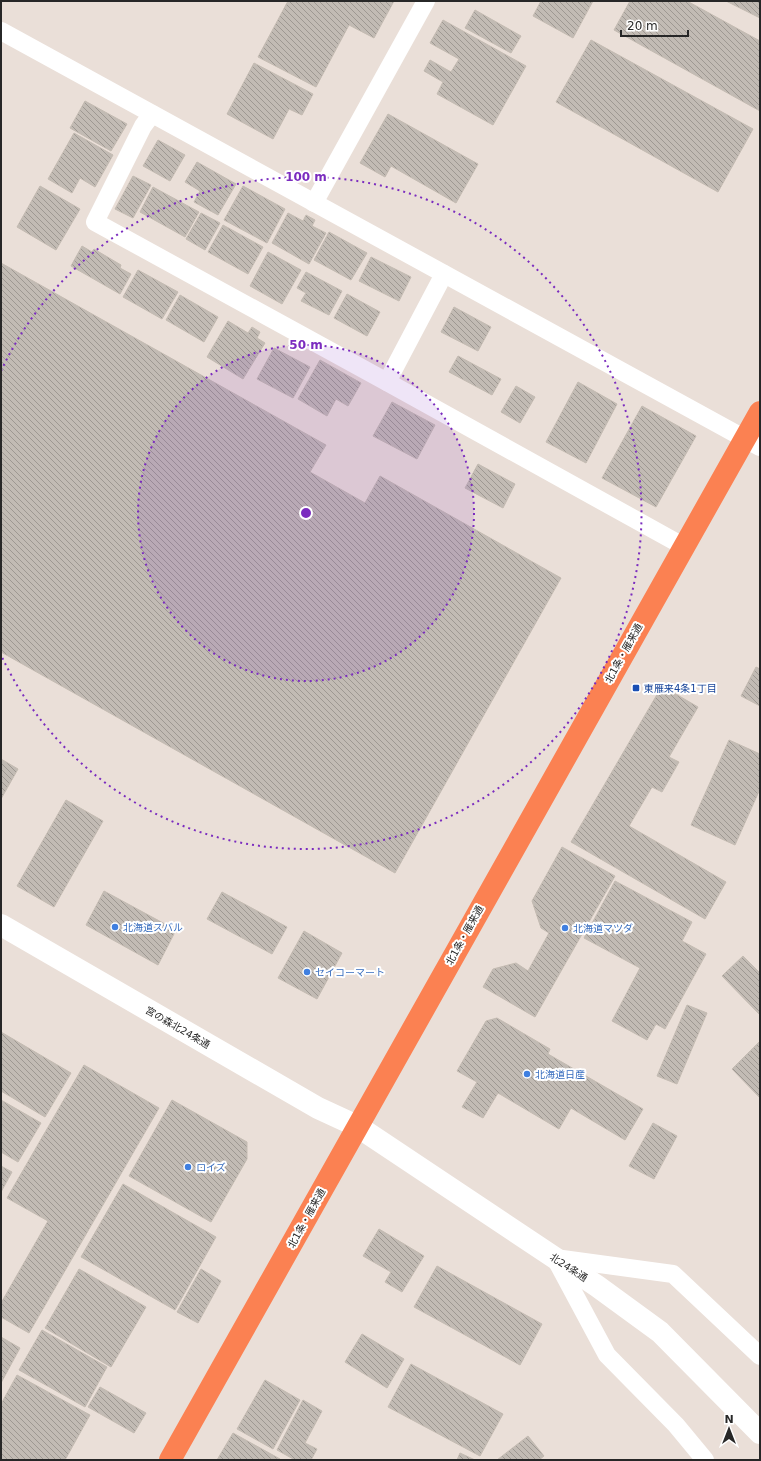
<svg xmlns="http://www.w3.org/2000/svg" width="761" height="1461" font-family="'DejaVu Sans','Noto Sans JP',sans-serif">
  <defs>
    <pattern id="building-back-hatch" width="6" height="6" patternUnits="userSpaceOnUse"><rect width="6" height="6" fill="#c2bbb4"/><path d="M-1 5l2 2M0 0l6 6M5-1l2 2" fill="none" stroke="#9e9892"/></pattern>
  </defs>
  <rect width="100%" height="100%" fill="#eadfd8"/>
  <g fill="url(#building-back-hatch)" stroke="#c4bbb2">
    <polygon points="288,1 394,1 374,38 349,25 316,87 258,57"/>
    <polygon points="541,1 593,1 573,38 533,16"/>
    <polygon points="630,1 687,1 760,41 760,111 614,30"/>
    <polygon points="726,1 760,1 760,18"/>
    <polygon points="475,10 521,36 511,53 465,28"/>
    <polygon points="443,20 526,66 493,125 437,94 443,82 424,71 430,60 451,72 459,59 430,43"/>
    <polygon points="591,40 753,129 718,192 556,102"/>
    <polygon points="254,63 313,94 302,115 289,109 273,139 227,114"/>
    <polygon points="85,101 127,124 111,151 70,128"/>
    <polygon points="388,114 478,164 456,203 391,166 385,177 360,163"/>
    <polygon points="74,133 113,155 95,187 80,178 72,193 48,179"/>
    <polygon points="158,140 185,155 170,181 143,166"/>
    <polygon points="197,162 236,184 218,215 194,202 200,191 185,182"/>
    <polygon points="133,176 151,185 133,218 115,209"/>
    <polygon points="40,186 80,209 56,250 17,227"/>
    <polygon points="243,186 285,209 267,243 224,220"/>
    <polygon points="153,187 199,212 185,237 140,212"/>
    <polygon points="201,213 220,223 205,250 186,239"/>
    <polygon points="288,213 303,221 306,215 315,220 312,226 326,233 309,264 272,243"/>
    <polygon points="223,225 263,247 248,274 208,252"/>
    <polygon points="329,232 367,253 351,280 314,260"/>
    <polygon points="82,246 92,252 94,249 121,265 120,268 131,274 120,294 71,266"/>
    <polygon points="268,252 301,270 282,304 250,286"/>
    <polygon points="371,257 411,277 399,301 359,281"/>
    <polygon points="1,263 326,445 310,472 365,503 380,476 561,578 395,873 1,652"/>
    <polygon points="138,270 178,292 162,319 123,297"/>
    <polygon points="306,272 342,291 329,315 301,301 306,293 297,288"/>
    <polygon points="347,294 380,312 367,336 334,318"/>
    <polygon points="180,295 218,317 204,342 166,320"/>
    <polygon points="454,307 491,327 478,351 441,332"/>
    <polygon points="228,321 248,333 252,327 260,332 257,338 265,343 243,379 207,357"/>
    <polygon points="274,348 310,367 293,398 257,379"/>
    <polygon points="458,356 501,379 492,395 449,372"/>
    <polygon points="320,360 361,383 348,406 336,399 327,416 298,399"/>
    <polygon points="578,382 617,404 586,463 546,442"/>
    <polygon points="516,386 535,397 520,423 501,412"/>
    <polygon points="392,402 435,425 417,459 373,436"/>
    <polygon points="642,406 696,436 656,507 602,478"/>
    <polygon points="478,464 515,484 503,508 465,488"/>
    <polygon points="756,667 760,669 760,706 741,696"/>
    <polygon points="662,686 698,707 669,757 679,762 662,792 652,787 629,826 726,882 705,919 571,842"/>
    <polygon points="729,740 760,754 760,789 735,845 691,825"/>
    <polygon points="1,759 18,769 1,799"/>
    <polygon points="66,800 103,821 54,907 17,886"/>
    <polygon points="562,847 615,876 535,1017 483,987 493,969 516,963 528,971 549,933 541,928 532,901"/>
    <polygon points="615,881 692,922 682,941 706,954 665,1029 656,1024 647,1040 612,1021 640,968 584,938"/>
    <polygon points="104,891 176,930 158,965 86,925"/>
    <polygon points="222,892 287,927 272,954 207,919"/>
    <polygon points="304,931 342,953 317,999 278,978"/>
    <polygon points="743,956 760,973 760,1015 722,976"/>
    <polygon points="687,1005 707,1013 677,1084 657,1076"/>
    <polygon points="497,1018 550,1049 548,1054 643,1109 625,1140 571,1108 559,1129 498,1093 483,1118 462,1107 477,1082 457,1071 486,1021"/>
    <polygon points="1,1032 71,1073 45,1117 1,1091"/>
    <polygon points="760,1041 760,1098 732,1069"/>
    <polygon points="84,1065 159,1108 29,1333 1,1317 1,1303 48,1221 7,1198"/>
    <polygon points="1,1100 41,1123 18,1162 1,1152"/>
    <polygon points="172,1100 247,1142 247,1159 211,1222 129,1176"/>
    <polygon points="653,1123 677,1136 654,1179 629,1166"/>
    <polygon points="1,1166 12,1172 1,1192"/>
    <polygon points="123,1184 216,1237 175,1310 81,1257"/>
    <polygon points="379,1229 424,1256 402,1292 385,1282 391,1272 363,1256"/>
    <polygon points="437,1266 542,1324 520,1365 414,1307"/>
    <polygon points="79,1269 146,1307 111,1367 45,1328"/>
    <polygon points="201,1269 221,1281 198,1323 177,1312"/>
    <polygon points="42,1330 107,1367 85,1407 19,1370"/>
    <polygon points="362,1334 404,1359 387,1388 345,1362"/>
    <polygon points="1,1337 20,1348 1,1383"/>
    <polygon points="411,1364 503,1414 480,1456 388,1407"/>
    <polygon points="17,1375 90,1415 65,1460 1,1460 1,1404"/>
    <polygon points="265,1380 300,1400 273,1449 237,1429"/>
    <polygon points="100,1387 146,1413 134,1433 88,1407"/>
    <polygon points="303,1400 322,1411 305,1443 317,1449 311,1460 295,1460 277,1450"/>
    <polygon points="233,1433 280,1459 217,1460"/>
    <polygon points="528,1436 544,1456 539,1460 497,1460"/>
    <polygon points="460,1453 475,1460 457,1460"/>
  </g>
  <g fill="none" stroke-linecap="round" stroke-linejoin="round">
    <g stroke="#fff" stroke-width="18">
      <polyline points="1,31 760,447"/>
      <polyline points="152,114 143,126 95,222 387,382 683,546"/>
      <polyline points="314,203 426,1"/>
      <polyline points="387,382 444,274"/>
      <polyline points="555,1258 607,1355 676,1425 705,1460"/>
      <polyline points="555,1258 673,1274 760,1356"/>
    </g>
    <polyline stroke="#fff" stroke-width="22" points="1,925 318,1108 357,1126 597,1286 660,1332 760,1433"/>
    <polyline stroke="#fb8152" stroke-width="22" points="170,1460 760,412"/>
  </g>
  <circle cx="306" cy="513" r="168" fill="#7b2cbf" fill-opacity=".12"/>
  <g fill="none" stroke="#7b2cbf" stroke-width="2" stroke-dasharray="2 4">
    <circle cx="306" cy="513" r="168"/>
    <path d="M1 371A336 336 0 1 1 1 655"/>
  </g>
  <rect fill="#1a4fb4" stroke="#fff" stroke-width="1.5" x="632" y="684" width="8" height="8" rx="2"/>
  <g fill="#3f7fe0" stroke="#fff" stroke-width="1.5">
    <circle cx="115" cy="927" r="4"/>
    <circle cx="565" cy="928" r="4"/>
    <circle cx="307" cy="972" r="4"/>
    <circle cx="527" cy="1074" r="4"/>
    <circle cx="188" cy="1167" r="4"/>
  </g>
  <g text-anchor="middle" stroke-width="4" stroke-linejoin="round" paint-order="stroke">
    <g font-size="10" fill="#272727" stroke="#fff">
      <text transform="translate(623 653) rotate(-61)" y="4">北1条・雁来通</text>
      <text transform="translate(464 935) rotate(-61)" y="4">北1条・雁来通</text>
      <text transform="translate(178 1027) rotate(30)" y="4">宮の森北24条通</text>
      <text transform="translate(306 1218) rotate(-61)" y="4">北1条・雁来通</text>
      <text transform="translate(569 1267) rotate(33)" y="4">北24条通</text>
    </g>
    <g font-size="10" fill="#164399" stroke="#fff" text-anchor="start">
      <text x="644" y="692">東雁来4条1丁目</text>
    </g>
    <g font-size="10" fill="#366cbe" stroke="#fff" text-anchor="start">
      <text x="123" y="931">北海道スバル</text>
      <text x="573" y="932">北海道マツダ</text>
      <text x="315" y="976">セイコーマート</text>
      <text x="535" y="1078">北海道日産</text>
      <text x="196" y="1171">ロイズ</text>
    </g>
  </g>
  <circle cx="306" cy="513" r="6" fill="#7b2cbf" stroke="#fff" stroke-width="2"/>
  <g font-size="12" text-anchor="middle" font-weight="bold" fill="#7b2cbf" stroke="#fff" stroke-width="4" stroke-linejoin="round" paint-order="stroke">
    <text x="306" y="181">100 m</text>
    <text x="306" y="349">50 m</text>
  </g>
  <rect width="761" height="1461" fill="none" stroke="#272727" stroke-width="4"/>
  <g transform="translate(729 1429)" stroke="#ffffff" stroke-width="3" paint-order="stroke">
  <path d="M0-3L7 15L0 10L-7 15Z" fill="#272727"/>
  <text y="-6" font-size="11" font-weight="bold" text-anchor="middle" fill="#272727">N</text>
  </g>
  <path d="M621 30v6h67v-6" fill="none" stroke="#272727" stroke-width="2"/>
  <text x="627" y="30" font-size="12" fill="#272727" stroke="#ffffff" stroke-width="3" paint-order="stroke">20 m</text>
</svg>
